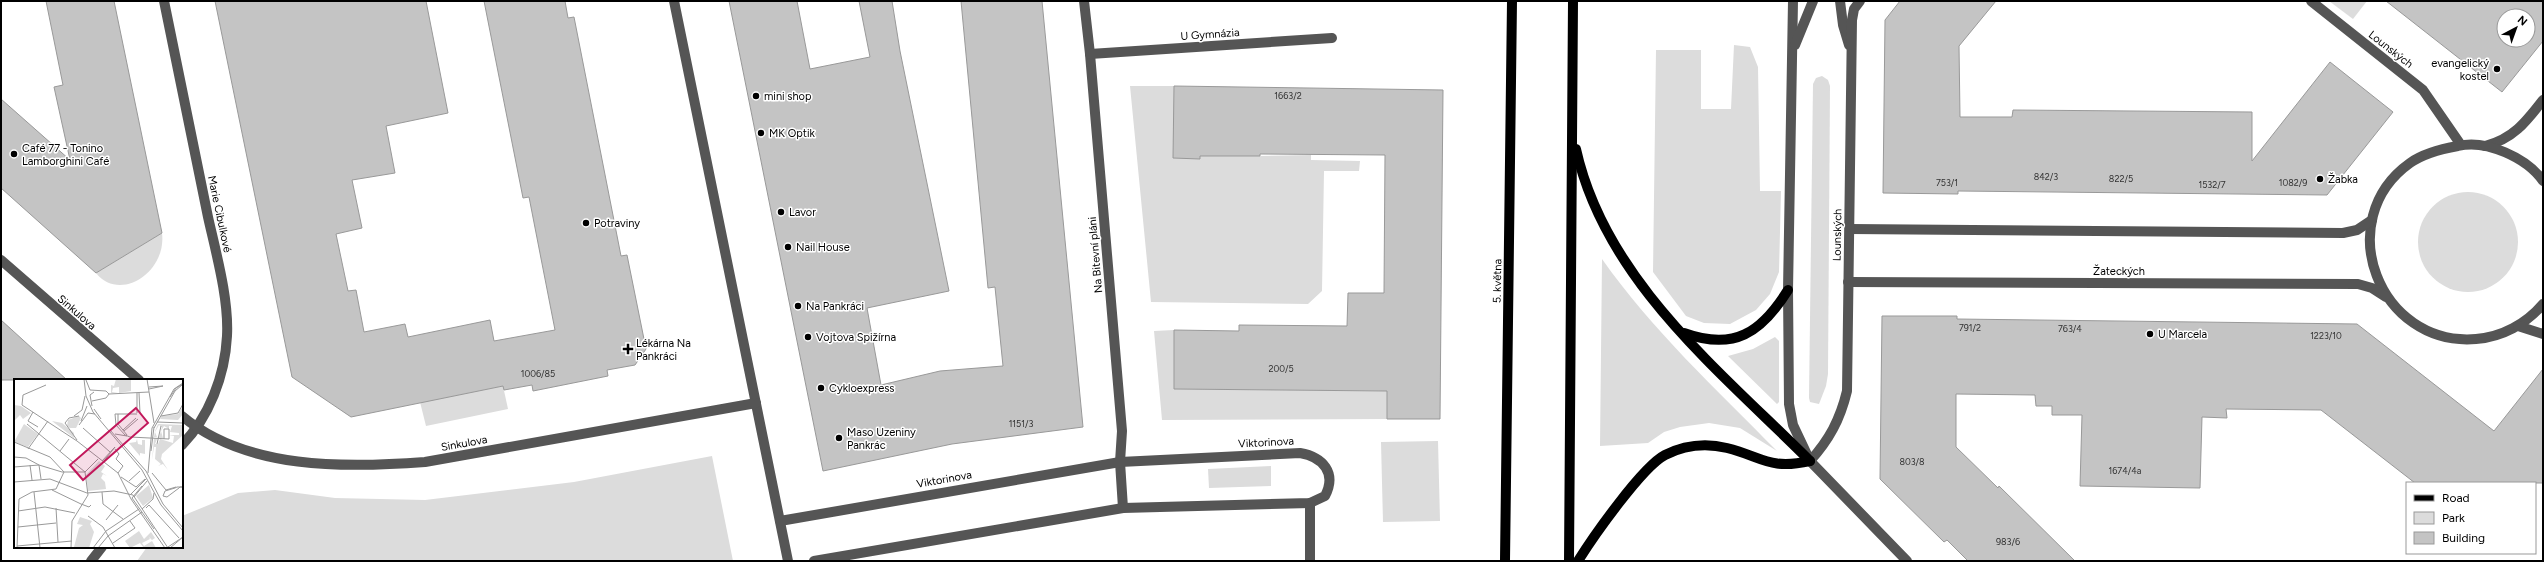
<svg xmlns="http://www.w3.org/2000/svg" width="2544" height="562" font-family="Figtree,sans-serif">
  <rect width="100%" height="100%" fill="#fff"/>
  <g fill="#dcdcdc">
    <polygon points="2329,1 2367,1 2353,19"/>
    <polygon points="1734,45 1750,47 1758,67 1760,191 1781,191 1779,272 1770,294 1756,310 1730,324 1704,323 1686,316 1653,272 1656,50 1701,50 1701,109 1731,109"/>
    <polygon points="1822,76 1828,80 1830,86 1828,374 1826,386 1819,404 1810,402 1809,398 1813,84 1816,78"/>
    <polygon points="1130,86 1174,86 1200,99 1260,156 1311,155 1311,160 1360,161 1359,171 1324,171 1322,291 1308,304 1151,302"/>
    <circle cx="2468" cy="242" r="50"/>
    <path d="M162,233C167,272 120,303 96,273Z"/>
    <path d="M1602,259C1652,330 1716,389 1777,451L1740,428L1709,423L1680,427L1664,432L1648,443L1600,446Z"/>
    <polygon points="1174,330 1174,389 1379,391 1387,388 1387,419 1162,420 1154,331"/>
    <polygon points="1775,337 1779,341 1779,402 1777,404 1728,356 1753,349"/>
    <polygon points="503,386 508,409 426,426 420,402"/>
    <polygon points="1438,441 1440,521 1383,522 1381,442"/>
    <polygon points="712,456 733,561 137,561 147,547 182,547 182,516 238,493 275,490 335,498 425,500 574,482"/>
    <polygon points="1271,466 1271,486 1209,488 1208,469"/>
  </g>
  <g fill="#c4c4c4" stroke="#999" fill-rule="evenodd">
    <polygon points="46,1 114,1 162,233 96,273 1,188 1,99 70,160 54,87 63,85"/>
    <polygon points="215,1 426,1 448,113 386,126 395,173 352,180 362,228 336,234 348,291 356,290 364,332 405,324 408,337 490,320 494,341 555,330 529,197 523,198 484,1 565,1 568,18 574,17 621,256 627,255 646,349 635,365 607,370 608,376 533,391 532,385 504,390 503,386 351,417 292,377"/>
    <polygon points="729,1 797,1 810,69 870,57 859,1 892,1 900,51 949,291 867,308 881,385 940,371 1003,366 995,287 988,288 961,1 1042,1 1083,427 952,444 823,471"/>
    <polygon points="1900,1 1996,1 1959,46 1960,117 2012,117 2013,110 2252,112 2252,161 2330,62 2393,112 2327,195 1958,191 1958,194 1883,193 1885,20"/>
    <path d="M2386,1H2543V41L2502,92ZM2504,16H2528V40H2504Z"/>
    <polygon points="1174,86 1443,90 1440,419 1387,419 1387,391 1174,389 1174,330 1239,331 1239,325 1347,326 1348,293 1384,293 1385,155 1260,154 1260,156 1200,156 1200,159 1173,158"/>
    <polygon points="1882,316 1957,316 1957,319 2357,324 2494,431 2543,369 2543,483 2415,483 2321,410 2226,409 2227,418 2202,417 2200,488 2080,486 2082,415 2052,415 2052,406 2036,406 2035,395 1956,394 1956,447 1998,488 1999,486 2075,561 1968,561 1947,540 1944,542 1880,479"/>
    <polygon points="1,320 67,380 1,380"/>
  </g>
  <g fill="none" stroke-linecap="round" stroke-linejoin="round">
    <g stroke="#555" stroke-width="10">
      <path d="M164,1C179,73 194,145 208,217C216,253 229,299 227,336C225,376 209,417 182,445"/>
      <polyline points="674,1 788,561"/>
      <polyline points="1084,1 1090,54 1122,431 1120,462 1123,508"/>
      <polyline points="1793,1 1788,290 1789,404 1793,425 1810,461 1907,561"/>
      <polyline points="1840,1 1843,25 1849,45"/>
      <polyline points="2311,1 2423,90 2461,145"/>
      <polyline points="1795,45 1813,1"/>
      <polyline points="1090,54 1332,38"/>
      <path d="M2485,146C2513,139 2526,122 2543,100"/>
      <path d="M2543,181C2527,158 2486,139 2458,146C2441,149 2424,153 2410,163C2330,220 2379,347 2476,339C2502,337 2526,324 2543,304"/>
      <polyline points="1850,229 2343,233 2357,230 2372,220"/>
      <polyline points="1,260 139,380"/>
      <polyline points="1848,282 2358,284 2372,288 2386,297"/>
      <polyline points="2518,326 2543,334"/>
      <path d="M182,416C246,470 346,468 425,462L756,403"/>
      <path d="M1810,461C1829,440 1840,420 1847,391L1852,20L1854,9L1860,1"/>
      <polyline points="1310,503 1310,561"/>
      <path d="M780,521L1120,462L1300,453C1323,457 1337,473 1325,496L1310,503L1123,508L814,561"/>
      <polyline points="91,561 102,547"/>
    </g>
    <g stroke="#000" stroke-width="10">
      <path d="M1576,149C1605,280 1719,370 1810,461"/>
      <path d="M1684,333C1734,351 1761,333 1788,290"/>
      <polyline points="1505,561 1512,1"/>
      <polyline points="1569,561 1573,1"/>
      <path d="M1578,561C1593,537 1642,467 1665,455C1685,445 1706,443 1727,448C1763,457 1769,470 1810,461"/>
    </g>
  </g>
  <g fill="#000" stroke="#fff" stroke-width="1.5">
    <circle cx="2497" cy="69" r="4"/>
    <circle cx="756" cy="96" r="4"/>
    <circle cx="761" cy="133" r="4"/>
    <circle cx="14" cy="154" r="4"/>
    <circle cx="2320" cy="179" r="4"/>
    <circle cx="781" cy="212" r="4"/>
    <circle cx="586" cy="223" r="4"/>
    <circle cx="788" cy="247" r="4"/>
    <circle cx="798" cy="306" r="4"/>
    <circle cx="2150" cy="334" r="4"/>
    <circle cx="808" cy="337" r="4"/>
    <path d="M626 343h4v4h4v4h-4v4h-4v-4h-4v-4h4z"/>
    <circle cx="821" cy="388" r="4"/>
    <circle cx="839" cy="438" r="4"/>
  </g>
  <g text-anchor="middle" stroke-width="3" stroke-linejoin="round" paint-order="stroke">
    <g font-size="9" fill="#313131">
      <text x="1288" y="99">1663/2</text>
      <text x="2046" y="180">842/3</text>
      <text x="2121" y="182">822/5</text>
      <text x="1947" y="186">753/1</text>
      <text x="2293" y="186">1082/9</text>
      <text x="2212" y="188">1532/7</text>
      <text x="1970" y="331">791/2</text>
      <text x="2070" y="332">763/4</text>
      <text x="2326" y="339">1223/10</text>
      <text x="1281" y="372">200/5</text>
      <text x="538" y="377">1006/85</text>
      <text x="1021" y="427">1151/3</text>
      <text x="1912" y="465">803/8</text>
      <text x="2125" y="474">1674/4a</text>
      <text x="2008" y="545">983/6</text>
    </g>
    <g font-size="11" fill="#000" stroke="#fff">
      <text transform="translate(1210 34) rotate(-4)" y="4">U Gymnázia</text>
      <text transform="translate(2391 49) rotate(38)" y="4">Lounských</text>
      <text transform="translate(220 214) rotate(78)" y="4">Marie Cibulkové</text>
      <text transform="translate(1837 235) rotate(-89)" y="4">Lounských</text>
      <text transform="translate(1095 255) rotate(-95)" y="4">Na Bitevní pláni</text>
      <text x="2119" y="275">Žateckých</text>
      <text transform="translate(1497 281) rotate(-89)" y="4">5. května</text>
      <text transform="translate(77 312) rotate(41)" y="4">Sinkulova</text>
      <text transform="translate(1266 442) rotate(-3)" y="4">Viktorinova</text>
      <text transform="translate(464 443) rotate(-10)" y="4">Sinkulova</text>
      <text transform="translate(944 479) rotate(-10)" y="4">Viktorinova</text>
    </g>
    <g font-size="11" fill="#000" stroke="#fff" text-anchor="start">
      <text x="2489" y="67" text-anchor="end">evangelický<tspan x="2489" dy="13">kostel</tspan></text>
      <text x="764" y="100">mini shop</text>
      <text x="769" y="137">MK Optik</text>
      <text x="22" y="152">Café 77 - Tonino<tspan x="22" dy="13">Lamborghini Café</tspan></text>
      <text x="2328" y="183">Žabka</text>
      <text x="789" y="216">Lavor</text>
      <text x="594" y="227">Potraviny</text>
      <text x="796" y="251">Nail House</text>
      <text x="806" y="310">Na Pankráci</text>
      <text x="2158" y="338">U Marcela</text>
      <text x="816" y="341">Vojtova Spižírna</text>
      <text x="636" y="347">Lékárna Na<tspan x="636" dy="13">Pankráci</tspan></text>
      <text x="829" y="392">Cykloexpress</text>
      <text x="847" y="436">Maso Uzeniny<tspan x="847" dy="13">Pankrác</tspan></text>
    </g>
  </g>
  <g transform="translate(14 379)">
    <rect width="169" height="169" fill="#fff"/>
    <path d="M102,0H122L117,1V12L105,14V8L99,9L98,13L104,14H97V6L100,7ZM0,26L7,27L17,34L9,40L6,36L0,42ZM169,27V35L164,41L146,40L148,37L164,35ZM65,37L67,39L62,49H56L53,47L54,41ZM38,42L48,44L60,54V59ZM10,45L24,55L14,68L0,63ZM144,45L169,46V56L148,75L147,80L154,91L149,85L144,87L147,85L141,80L142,68H140L138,81L140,59L143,60L141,65H144L146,60L159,64L160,57L155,56H165V54L156,53L158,47H155V50L150,47L147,52L149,59H145L148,48L145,46L141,53L143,58H140L141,52ZM123,60L124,65L128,66V61H131V75L126,74V77L115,64L122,63ZM85,82L91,87L87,93L93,97L89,95L87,99L91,103L92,110L74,112L72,96ZM135,106L139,119L129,127L122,117ZM66,138L78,142L76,145L80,153L75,169L60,168L65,149L69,146L63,145ZM125,152L130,160L137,153L141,159L138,161L135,158L136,160L128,164L130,167L138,162L142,169H130L126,164L116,169L111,162Z" fill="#dcdcdc"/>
    <path fill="none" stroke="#999" stroke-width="1" d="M70,0L72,17L79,33L128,91L147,126L169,152M133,0L140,44M72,1L76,11L92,12L95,15M135,8L149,7L135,10M123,14V34M125,14L126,34M9,16L8,26L63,62L104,94L117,120L151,169M9,16L32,6M156,18L162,9L169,5M78,22L92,19L95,15L135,13M78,27L76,16L80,13M80,30L87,40M19,33L14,42L24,48M104,35V45L113,56M123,35H101L102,46L111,56L116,58L155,60V50H150V60M60,37L68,31L71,17M147,37L164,34L169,25M67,42L73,27M143,43L169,44M13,45L71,93M65,46L74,34L81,35M69,49L96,73M140,49L161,12L168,6M96,51L132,92L149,125L169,149M109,51L122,39M110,52L124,40M101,55L113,57M63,61L51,44L55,39L65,37M0,63L36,78L50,93M143,65L147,47M14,70L34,42M101,70L105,75L102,80L109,87L104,94M46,72L55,60M137,72L140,48M0,78L12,79L25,86M88,82L101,68L89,83M16,86L18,101M25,86L27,100M0,88L25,86L48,93H71L84,80M134,94L138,49L160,10L169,4M138,94L152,111L162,108M107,98L122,108L131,100M115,102L126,92M0,103L36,100L73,114L100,112L119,116L154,169M128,107L118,119L140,150M169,108H166L165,109L153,118L149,117L151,112L161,109L163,108H169M38,111L67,125L75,128L77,126M20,113L26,169M88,113L89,125L109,140M116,116L132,100M120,118L133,102M42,129L44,163M132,129L135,126L165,159M128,130L139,120L140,114M4,132L31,128L61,134M74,137L89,148L101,169M92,141L104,126M4,148L42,144M99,164L121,149L116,142M3,167L58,162M154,168L169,158M3,169L5,120L18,113L42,110L50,93M57,169L58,142L74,116L71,93M79,169L92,152L125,130M84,169L94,157L128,133M156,169L169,158"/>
    <path fill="#c2185b" fill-opacity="0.15" stroke="#c2185b" stroke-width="2" d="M122,29L134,44L69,101L56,86Z"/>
    <rect width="169" height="169" fill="none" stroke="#000" stroke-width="2"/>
  </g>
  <rect width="2544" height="562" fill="none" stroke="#000000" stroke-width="4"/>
  <rect x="2406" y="482" width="130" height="72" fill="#ffffff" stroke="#999999"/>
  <rect x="2414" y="495" width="20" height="6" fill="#000000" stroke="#999999"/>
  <text x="2442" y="502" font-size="12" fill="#000000">Road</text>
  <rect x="2414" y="512" width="20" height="12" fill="#dcdcdc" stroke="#999999"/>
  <text x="2442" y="522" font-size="12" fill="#000000">Park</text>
  <rect x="2414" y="532" width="20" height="12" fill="#c4c4c4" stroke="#999999"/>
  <text x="2442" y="542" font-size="12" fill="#000000">Building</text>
  <g transform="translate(2516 28) rotate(41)"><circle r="19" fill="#ffffff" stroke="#999999"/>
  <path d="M0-3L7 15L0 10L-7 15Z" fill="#000000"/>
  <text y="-6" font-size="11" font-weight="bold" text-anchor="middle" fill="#000000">N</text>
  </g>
</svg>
